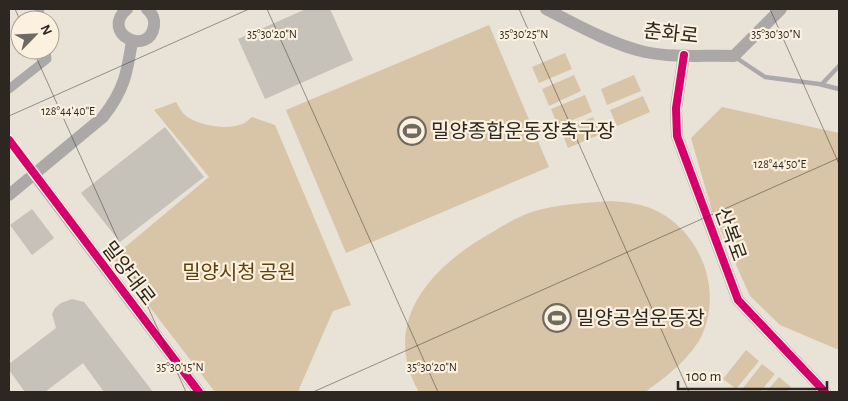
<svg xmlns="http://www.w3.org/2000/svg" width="848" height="401" font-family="'Alegreya Sans','Noto Sans KR',sans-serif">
  <rect width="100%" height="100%" fill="#e8e2d7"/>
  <g fill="#d8c5a7">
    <polygon points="489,25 549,167 346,253 286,110"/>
    <polygon points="565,53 572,69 539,83 532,67"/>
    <polygon points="574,75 581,91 549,106 542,89"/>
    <polygon points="634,75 641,91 607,105 601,89"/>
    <polygon points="585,95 592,112 558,126 551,109"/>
    <polygon points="643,96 650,112 617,126 610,110"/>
    <path d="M176,102C180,109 184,116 191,119C204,126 229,130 242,124C246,123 249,119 252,117L275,125L351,305L333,311L299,389L300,392H215L112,258L209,177L154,110Z"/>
    <polygon points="722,107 839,133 839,350 780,325 750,296 712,211 691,138"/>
    <polygon points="593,117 601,134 568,148 561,131"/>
    <path d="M611,201C627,202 644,204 659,212C702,235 722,291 702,335C690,359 666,377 645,392H419C379,322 432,266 491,233C504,225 517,217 532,212C557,204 585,203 611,201Z"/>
    <polygon points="746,350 759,361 736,389 723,379"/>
    <polygon points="762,364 775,374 760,392 740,392"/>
    <polygon points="779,377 791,387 787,392 766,392"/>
  </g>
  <g fill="#c6c1b9">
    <polygon points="306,9 330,9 353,60 265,99 238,39"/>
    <polygon points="165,127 204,177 120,242 81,193"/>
    <polygon points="32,209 54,238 32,255 10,225"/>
    <polygon points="72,299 84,302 153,392 104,392 83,363 45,392 25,392 9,370 9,364 56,328 52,314 55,308 61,303"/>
  </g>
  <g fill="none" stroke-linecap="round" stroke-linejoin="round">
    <g stroke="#aca9aa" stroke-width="4.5">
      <polyline points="735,57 765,77 819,84 839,89"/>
      <polyline points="822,84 839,66"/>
    </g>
    <g stroke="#aca9aa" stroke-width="9">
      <polyline points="39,9 41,20"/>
      <polyline points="9,89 47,59 46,50"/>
      <polyline points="9,140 34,174"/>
    </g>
    <g stroke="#aca8a7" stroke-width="12">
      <path d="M127,9C99,33 149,58 154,26C155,19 152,13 147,9"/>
      <path d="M546,9C575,24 613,45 645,52C674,58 705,55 734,56L781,9"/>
      <polyline points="684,55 676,108 677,136 738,300 825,392"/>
      <polyline points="34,174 199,392"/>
      <path d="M9,195L103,117C124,90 127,74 132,41"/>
    </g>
    <defs>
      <g id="cycleway">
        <polyline points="684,55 676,108 677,136 738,300 825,392"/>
        <polyline points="9,140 199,392"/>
      </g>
    </defs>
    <use href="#cycleway" stroke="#fcf0de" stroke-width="11"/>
    <use href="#cycleway" stroke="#d6006c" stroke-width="8"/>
  </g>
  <path fill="none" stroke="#2c2821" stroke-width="1" stroke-opacity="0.45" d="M15,9L20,20M267,9L438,392M519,9L689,392M770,9L839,164M33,50L186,392M9,116L249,9M313,392L839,158"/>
  <defs>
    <symbol id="stadium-ring" viewBox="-11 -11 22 22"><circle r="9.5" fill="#fcf0de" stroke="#6e6961" stroke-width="1.5"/><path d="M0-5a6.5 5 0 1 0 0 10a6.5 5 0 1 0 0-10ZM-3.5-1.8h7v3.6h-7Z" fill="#6e6961"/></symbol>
  </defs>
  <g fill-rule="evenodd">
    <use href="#stadium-ring" x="396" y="115" width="32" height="32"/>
    <use href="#stadium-ring" x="541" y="302" width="32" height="32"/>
  </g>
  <g text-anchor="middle" stroke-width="4.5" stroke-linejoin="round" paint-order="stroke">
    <g font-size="20" fill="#2c2821" stroke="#fcf0de">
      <text transform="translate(671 33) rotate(6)" y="7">춘화로</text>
      <text transform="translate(731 234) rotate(70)" y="7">산복로</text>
      <text transform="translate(129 273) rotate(53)" y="7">밀양대로</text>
    </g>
    <g font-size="20" fill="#2c2821" stroke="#fcf0de" text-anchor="start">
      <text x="431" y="138">밀양종합운동장축구장</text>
      <text x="576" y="325">밀양공설운동장</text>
    </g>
    <g font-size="20" fill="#5e410b" stroke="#fcf0de">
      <text x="239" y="279">밀양시청 공원</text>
    </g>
  </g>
  <g font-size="12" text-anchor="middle" fill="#2c2821" stroke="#fcf0de" stroke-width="4.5" stroke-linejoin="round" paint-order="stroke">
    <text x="272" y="38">35°30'20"N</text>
    <text x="524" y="38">35°30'25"N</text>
    <text x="776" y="38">35°30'30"N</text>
    <text x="68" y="115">128°44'40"E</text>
    <text x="780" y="168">128°44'50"E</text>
    <text x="180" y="371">35°30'15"N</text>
    <text x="432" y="371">35°30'20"N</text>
  </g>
  <rect width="848" height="401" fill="none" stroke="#2c2821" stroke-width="20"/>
  <g transform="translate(35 35) rotate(66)"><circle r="24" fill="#fcf0de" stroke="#a9a092"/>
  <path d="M0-4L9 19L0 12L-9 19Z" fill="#6e6961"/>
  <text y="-8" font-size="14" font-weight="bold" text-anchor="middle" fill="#2c2821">N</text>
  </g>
  <path d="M678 381v8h149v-8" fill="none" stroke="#2c2821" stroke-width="2.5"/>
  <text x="686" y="381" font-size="15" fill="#2c2821" stroke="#fcf0de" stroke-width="4" paint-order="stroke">100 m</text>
</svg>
